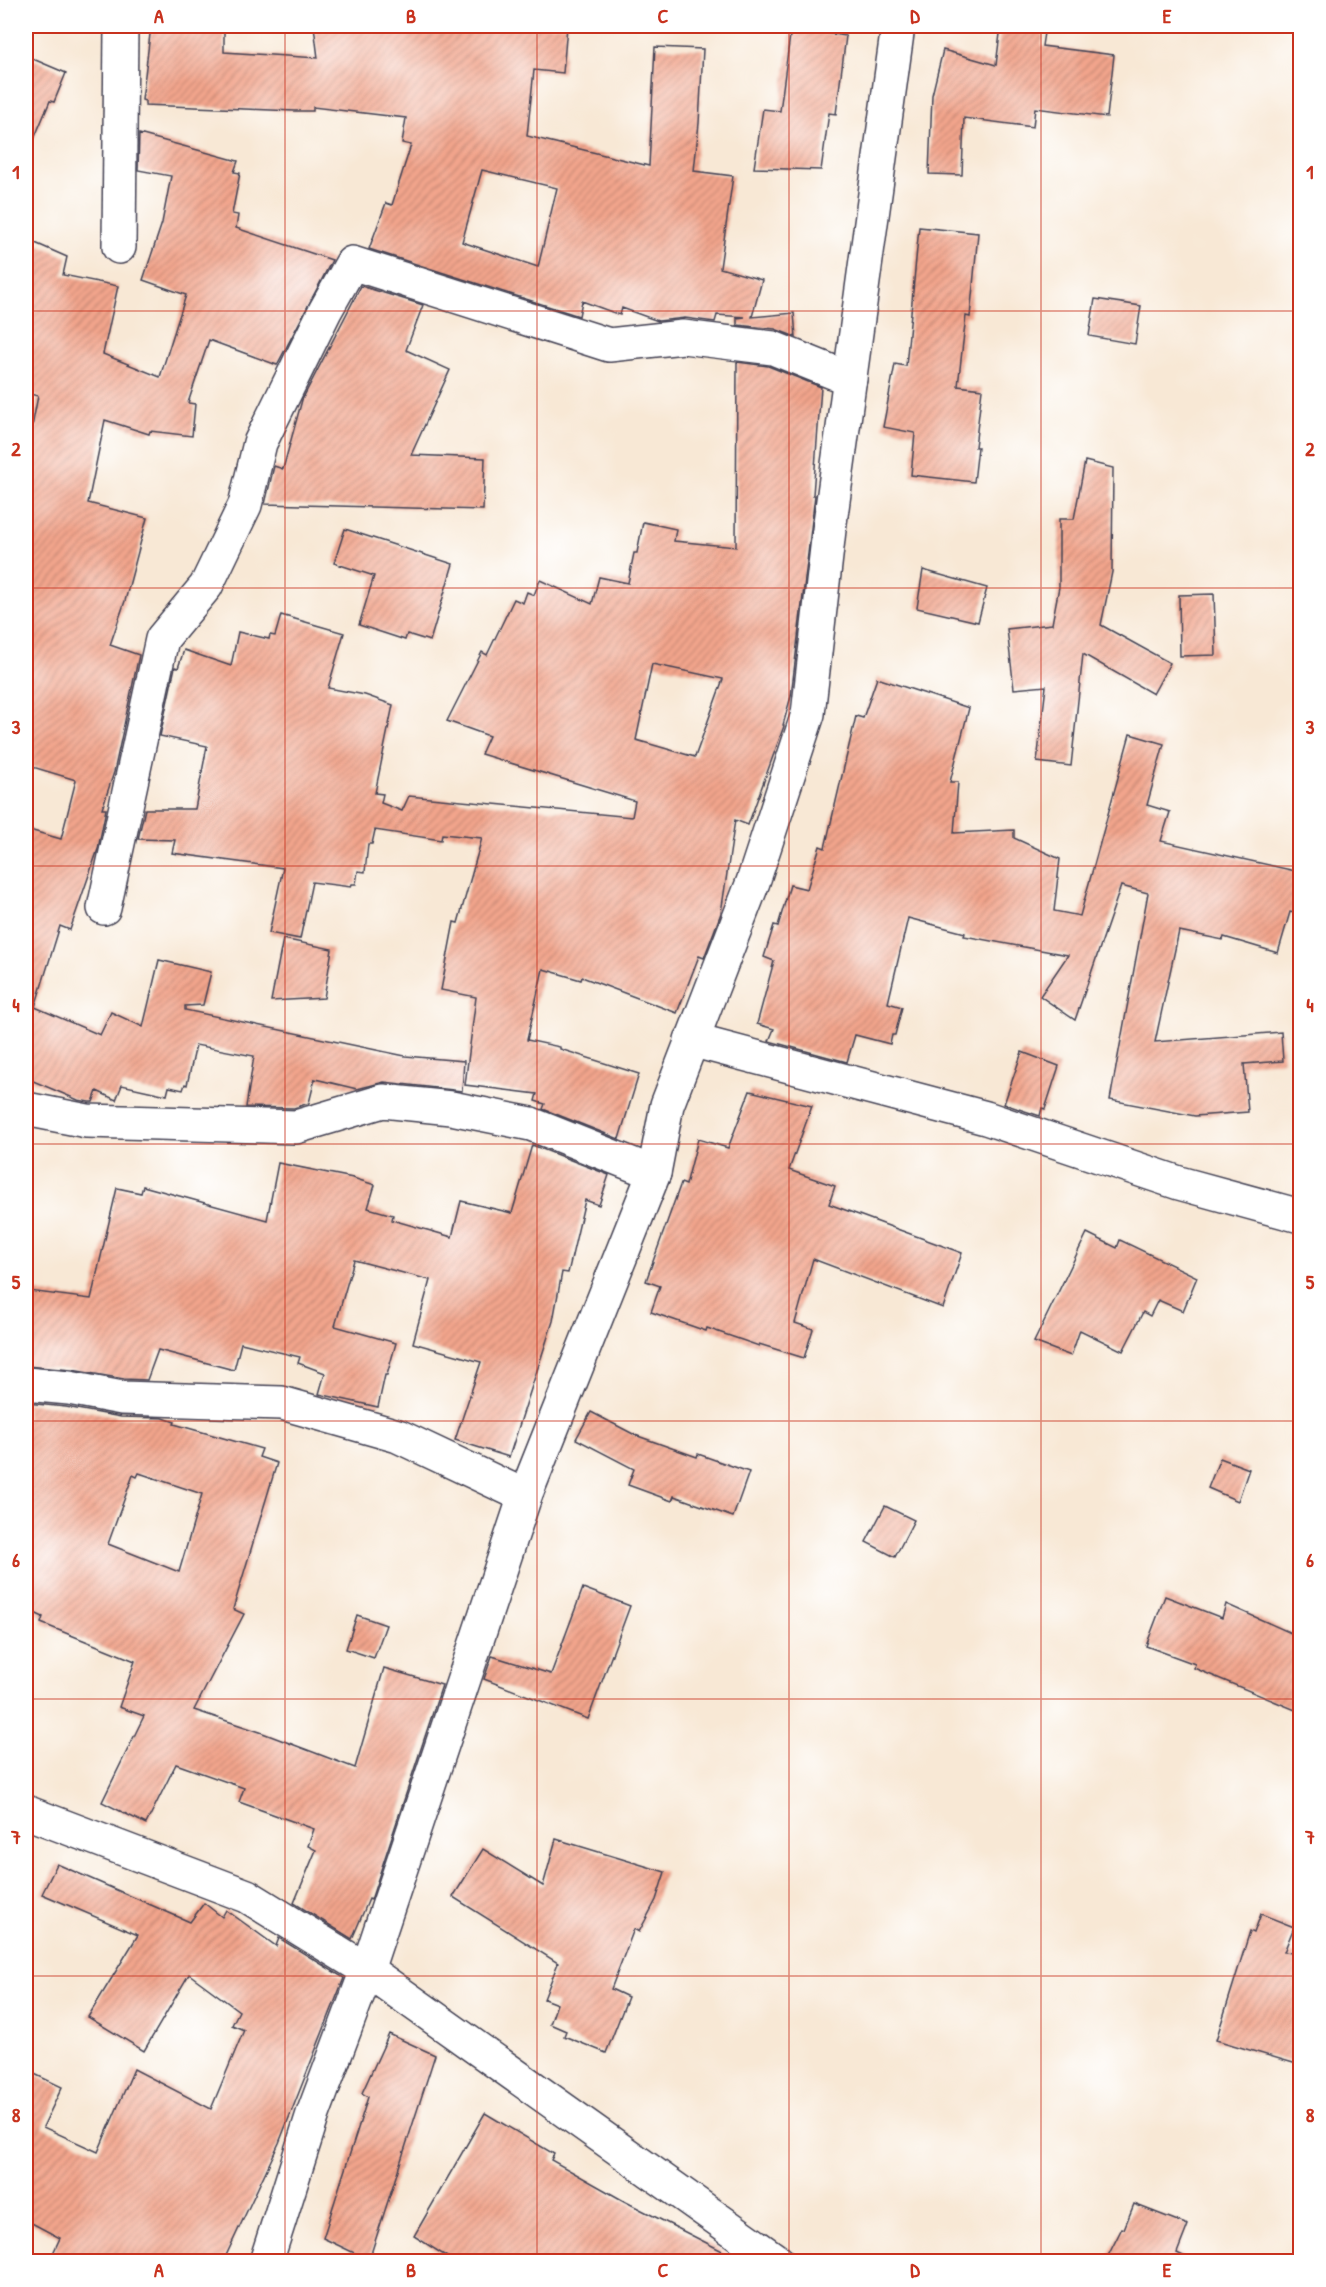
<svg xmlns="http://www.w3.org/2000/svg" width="1326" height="2287" font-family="'Patrick Hand',sans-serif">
  <defs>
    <pattern id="building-hatch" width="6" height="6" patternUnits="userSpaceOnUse" patternTransform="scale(1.5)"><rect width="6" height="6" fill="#f3a58c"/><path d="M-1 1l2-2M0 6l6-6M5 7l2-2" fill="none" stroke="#c48674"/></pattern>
  </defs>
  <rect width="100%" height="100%" fill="#fff"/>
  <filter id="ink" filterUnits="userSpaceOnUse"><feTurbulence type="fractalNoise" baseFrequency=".0167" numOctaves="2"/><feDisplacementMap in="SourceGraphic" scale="12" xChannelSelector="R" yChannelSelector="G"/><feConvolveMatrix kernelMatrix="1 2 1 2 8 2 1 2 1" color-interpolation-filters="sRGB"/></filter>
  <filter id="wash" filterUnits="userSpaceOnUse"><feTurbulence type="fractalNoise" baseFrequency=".008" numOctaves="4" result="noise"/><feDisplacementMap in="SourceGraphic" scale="24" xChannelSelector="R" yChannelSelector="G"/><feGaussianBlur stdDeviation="1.35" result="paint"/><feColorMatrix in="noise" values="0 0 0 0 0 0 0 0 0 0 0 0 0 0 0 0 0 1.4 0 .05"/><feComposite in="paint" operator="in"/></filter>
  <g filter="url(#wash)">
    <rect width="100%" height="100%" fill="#f8e8d5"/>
    <g id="blocks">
      <g fill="url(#building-hatch)" fill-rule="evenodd">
        <path d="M151,26H224V52L318,58L314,26H567L563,73L534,70L527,136L649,166L655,47L703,49L699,123L694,171L733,176L720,268L762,280L752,317L794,313L796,337L775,329L737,325V318L745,317L717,315L715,322L685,318L658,321L622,308L620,315L582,301L579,316L369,249L386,203L392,205L411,145L402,143L406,118L313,107V111H295L145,105V101L142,100ZM482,170L557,188L538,267L462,242Z"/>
        <polygon points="1001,26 1045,26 1042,46 1114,55 1107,117 1035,108 1033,127 964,118 962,175 929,174 932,95 943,50 996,65"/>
        <polygon points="791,28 846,36 836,114 829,113 821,170 754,168 763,109 780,111"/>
        <polygon points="26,56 66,73 54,102 50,101 26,158"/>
        <polygon points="139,134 238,161 234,172 240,173 232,214 238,215 236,228 332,260 277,365 209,340 188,403 195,404 192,436 150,431 149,434 105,420 88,503 147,518 125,601 110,645 139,655 114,772 102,809 106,809 98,849 70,930 60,926 35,1007 100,1035 111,1012 143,1027 159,960 211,972 203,1005 185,1006 185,1010 405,1056 464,1061 462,1091 384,1082 357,1089 315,1079 309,1103 294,1108 246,1107 254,1056 196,1045 187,1085 185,1084 183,1090 169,1087 167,1095 122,1085 116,1100 97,1091 93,1102 89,1102 78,1100 26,1078 26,829 61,839 76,780 26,765 26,457 38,396 26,393 26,239 67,257 63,275 118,286 103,354 160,377 186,295 143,280 162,223 171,176 138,170"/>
        <polygon points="919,227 978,233 970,317 966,316 958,386 982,389 975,447 978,447 974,482 911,475 915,433 883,427 895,364 906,366"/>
        <polygon points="361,286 423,305 406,350 450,370 411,455 485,458 483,510 265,504 274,466 283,469 302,400"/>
        <polygon points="1095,299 1141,306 1135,344 1089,336"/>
        <path d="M737,362L768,366L821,387L813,495H815L791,696L783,725L784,726L748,825L735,820L721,913L704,958L699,956L677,1013L582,977L581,980L543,969L527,1040L560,1047V1049L639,1074L619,1139L543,1109L545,1104L535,1101L537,1094L465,1085L476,997L441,990L454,922L458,923L482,838L442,834L441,840L375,830L372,844H368L365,872L358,871L356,884H352L351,887L312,882L300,939L269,933L283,868L172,853L175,840L138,839L145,809H195L207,746L160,736L175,667L178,668L184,650L231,666L238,632L269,639L270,635L275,636L281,615L344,633L328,688L365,695L393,705L375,793L383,794L381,803L402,811L409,796L632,817L635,801L481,754L489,736L447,721L482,652L487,655L514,599L523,603L527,592L534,595L540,580L592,604L599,577L628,583L634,553H637L643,522L676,529L674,541L736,547ZM652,664L723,679L695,757L636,740Z"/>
        <polygon points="1085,461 1113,468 1112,572 1101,625 1170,663 1153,694 1083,654 1071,766 1037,762 1046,686 1014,689 1007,629 1052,624 1059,587 1059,519 1074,519"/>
        <polygon points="345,529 453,564 430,641 407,634 405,640 359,625 374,576 334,563"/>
        <polygon points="923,570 987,588 978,622 917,608"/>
        <polygon points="1214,594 1216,655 1180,656 1179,595"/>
        <polygon points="877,678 969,708 950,782 958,782 954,833 1014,830 1014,838 1060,859 1054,911 1080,916 1130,734 1164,744 1147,805 1170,812 1161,841 1300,872 1300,914 1290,912 1278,953 1224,937 1223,940 1179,931 1155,1042 1281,1032 1283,1061 1244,1064 1248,1112 1195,1116 1110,1100 1148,893 1121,886 1075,1020 1040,996 1068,955 964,936 965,933 908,918 888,1003 902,1007 895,1035 892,1035 890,1044 855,1035 847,1062 769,1041 774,1029 757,1024 774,961 764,957 774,925 778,926 790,885 807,889 820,846 825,848 856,716 863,718"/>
        <polygon points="283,939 332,949 324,998 271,1001"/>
        <polygon points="1022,1052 1059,1066 1045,1109 1042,1108 1040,1116 1004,1104"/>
        <polygon points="750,1091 812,1106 789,1170 835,1186 829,1204 962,1253 943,1308 813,1259 795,1323 813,1329 804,1358 759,1344 759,1346 707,1328 706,1331 651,1312 660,1286 646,1281 681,1183 686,1185 698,1139 728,1148"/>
        <polygon points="532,1145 609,1175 599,1205 585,1200 568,1273 562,1272 553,1321 509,1457 455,1440 481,1362 413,1343 430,1280 354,1260 335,1326 396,1343 387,1375 385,1375 378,1407 319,1394 325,1373 298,1363 300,1357 241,1343 234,1370 158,1350 147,1380 124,1379 72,1370 26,1366 26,1318 29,1291 91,1299 117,1188 141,1193 143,1186 267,1220 278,1163 353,1178 375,1185 368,1208 393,1215 392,1220 452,1237 461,1201 512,1213"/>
        <polygon points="1087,1233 1117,1248 1120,1240 1197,1277 1183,1311 1158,1300 1150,1316 1143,1312 1123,1351 1080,1330 1071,1356 1034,1342"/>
        <path d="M26,1403L66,1407L121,1417L163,1418L175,1422L174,1424L262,1449L259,1457L277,1463L233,1609L244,1614L194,1710L260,1732L355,1768L384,1668L442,1685L371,1900L369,1899L352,1939L294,1903L316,1850L308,1846L314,1829L239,1802L244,1788L176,1764L146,1824L102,1802L144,1716L119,1707L135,1661L41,1623L43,1617L26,1609ZM139,1473L202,1494L179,1572L108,1544L133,1475L137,1477Z"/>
        <polygon points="591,1412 635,1435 697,1457 698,1454 749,1472 733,1517 674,1496 672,1501 628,1485 634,1469 576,1439"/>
        <polygon points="1220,1458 1249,1469 1238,1501 1208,1488"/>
        <polygon points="885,1506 914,1520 895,1557 866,1542"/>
        <polygon points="583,1588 630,1606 588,1719 484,1679 492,1656 551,1674"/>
        <polygon points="1165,1596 1222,1618 1226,1604 1300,1637 1300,1712 1194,1668 1195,1664 1146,1646"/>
        <polygon points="357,1615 386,1625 374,1658 346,1649"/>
        <polygon points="556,1839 665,1872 656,1900 639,1932 634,1929 611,1989 628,1997 606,2053 564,2036 566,2031 550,2024 557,2004 544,1999 558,1963 453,1897 483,1849 543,1886"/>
        <polygon points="57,1864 190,1922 204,1903 222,1917 226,1910 276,1946 279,1938 344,1978 279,2143 223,2262 49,2262 60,2238 26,2220 26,2070 62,2087 43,2127 98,2152 134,2069 211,2109 244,2030 232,2025 239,2011 189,1974 144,2051 88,2017 138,1935 42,1894"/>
        <polygon points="1261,1914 1294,1927 1284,1952 1300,1954 1300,2065 1216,2040 1250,1931 1254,1933"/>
        <polygon points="389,2034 435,2055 369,2260 323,2238 368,2097 362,2093"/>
        <polygon points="485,2113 554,2154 551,2160 624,2201 744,2262 455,2262 414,2236"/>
        <polygon points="1134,2204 1188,2225 1177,2253 1196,2262 1105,2262 1122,2228 1124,2229"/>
      </g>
    </g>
  </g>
  <g filter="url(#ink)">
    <use href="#blocks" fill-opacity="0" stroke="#424052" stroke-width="1.5"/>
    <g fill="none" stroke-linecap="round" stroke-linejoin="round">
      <defs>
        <g id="street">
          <polyline points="119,247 121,26"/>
          <polyline points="104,908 162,639 206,586 245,505 260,443 325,311 352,263 609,345 683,337 773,348 850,379"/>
          <polyline points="691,1040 986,1118 1179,1183 1300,1216"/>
          <polyline points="26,1109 87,1121 296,1127 383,1101 451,1108 531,1124 654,1173"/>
          <polyline points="26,1384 69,1388 122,1398 282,1403 398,1436 525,1496"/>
          <polyline points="26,1812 247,1896 367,1970 778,2262"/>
          <polyline points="266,2262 313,2114 367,1970 525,1496 654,1173 667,1105 753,882 808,714 829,530 898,26"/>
        </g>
      </defs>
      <use href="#street" stroke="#424052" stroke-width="36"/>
      <use href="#street" stroke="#fff" stroke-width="33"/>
    </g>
  </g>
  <path fill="none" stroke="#c8321e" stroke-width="1.5" stroke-opacity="0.55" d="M285,26V2262M537,26V2262M789,26V2262M1041,26V2262M26,311H1300M26,588H1300M26,866H1300M26,1144H1300M26,1421H1300M26,1699H1300M26,1976H1300"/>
  <rect width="1326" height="2287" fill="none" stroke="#fff" stroke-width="66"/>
  <rect x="33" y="33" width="1260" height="2221" fill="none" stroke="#c8321e" stroke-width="2"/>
  <g font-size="20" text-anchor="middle" font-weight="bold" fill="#c8321e">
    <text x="159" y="23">A</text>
    <text x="411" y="23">B</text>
    <text x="663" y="23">C</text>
    <text x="915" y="23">D</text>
    <text x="1167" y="23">E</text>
    <text x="16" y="179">1</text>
    <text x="1310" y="179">1</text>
    <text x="16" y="456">2</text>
    <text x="1310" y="456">2</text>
    <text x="16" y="734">3</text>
    <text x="1310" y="734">3</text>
    <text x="16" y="1012">4</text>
    <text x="1310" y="1012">4</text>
    <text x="16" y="1289">5</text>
    <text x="1310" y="1289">5</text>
    <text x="16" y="1567">6</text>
    <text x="1310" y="1567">6</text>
    <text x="16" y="1844">7</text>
    <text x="1310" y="1844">7</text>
    <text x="16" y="2122">8</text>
    <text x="1310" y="2122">8</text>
    <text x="159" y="2277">A</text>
    <text x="411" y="2277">B</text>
    <text x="663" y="2277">C</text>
    <text x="915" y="2277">D</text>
    <text x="1167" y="2277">E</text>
  </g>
</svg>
